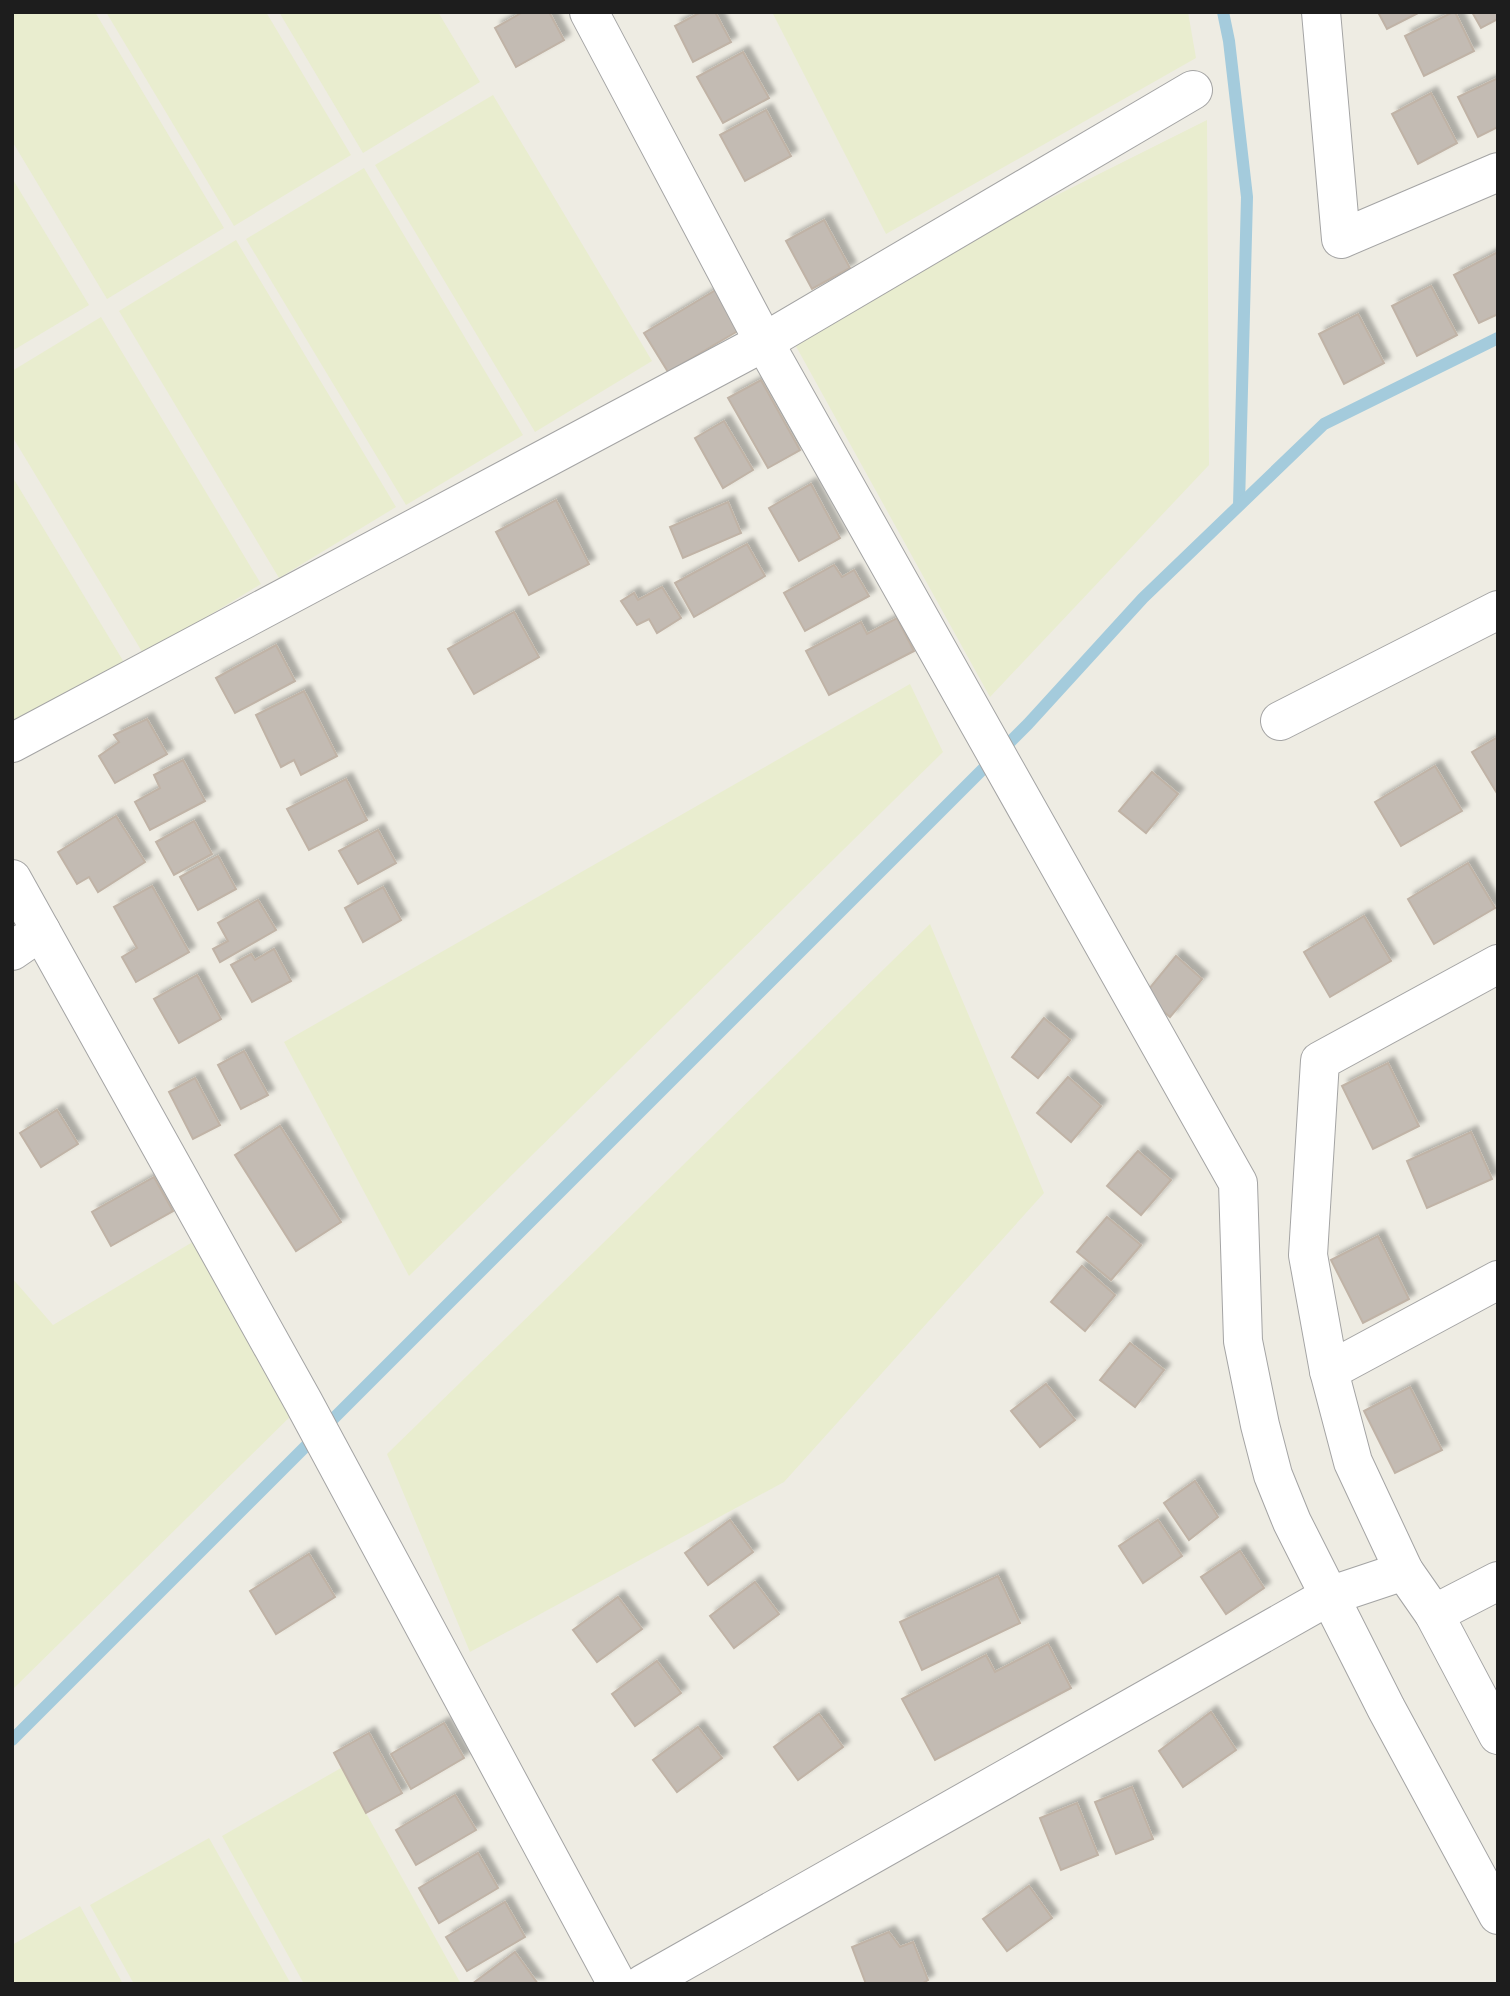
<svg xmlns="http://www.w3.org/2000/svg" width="1510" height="1996" font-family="'DM Sans',sans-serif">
  <defs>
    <filter id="shadow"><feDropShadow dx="6" dy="-6" stdDeviation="2" flood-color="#0004"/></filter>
  </defs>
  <rect width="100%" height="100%" fill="#eeece3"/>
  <g fill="#e9edcf">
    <polygon points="12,12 95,12 224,228 107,299 12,141"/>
    <polygon points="106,12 266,12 351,155 234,226"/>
    <polygon points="279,12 438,12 480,82 363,153"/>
    <polygon points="772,12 1188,12 1196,58 886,234"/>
    <polygon points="493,95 652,361 535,432 375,165"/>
    <polygon points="1207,120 1209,465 990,697 787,330"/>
    <polygon points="364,168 523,435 406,505 246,239"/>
    <polygon points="12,178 89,305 12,351"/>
    <polygon points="236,240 396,507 279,578 119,311"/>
    <polygon points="101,317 261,584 144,655 12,436 12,371"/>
    <polygon points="12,476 128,669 12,739"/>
    <polygon points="910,684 943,752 409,1276 284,1042"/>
    <polygon points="930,924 1044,1193 784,1482 470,1652 387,1454"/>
    <polygon points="196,1240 304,1403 12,1690 12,1278 53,1325"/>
    <polygon points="341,1768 461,1984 304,1984 222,1836"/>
    <polygon points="209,1838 291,1984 134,1984 90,1905"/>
    <polygon points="80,1906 123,1984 12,1984 12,1945"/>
  </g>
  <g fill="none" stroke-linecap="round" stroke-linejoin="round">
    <g stroke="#a4cbdc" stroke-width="12">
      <polyline points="1223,12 1229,41 1247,197 1239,505"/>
      <polyline points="12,1740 1028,724 1143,598 1324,424 1498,338"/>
    </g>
  </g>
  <g fill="#c3bbb3" stroke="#c0b3a6" stroke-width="2" filter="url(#shadow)">
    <polygon points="523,12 549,12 564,40 516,67 495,28"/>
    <polygon points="701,12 715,12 731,42 693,62 675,26"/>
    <polygon points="1378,12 1420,12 1387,29"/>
    <polygon points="1453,12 1455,12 1474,51 1424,76 1405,36"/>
    <polygon points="1472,12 1498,12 1498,19 1481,28"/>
    <polygon points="743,52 769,98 723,123 697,77"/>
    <polygon points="1498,78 1498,127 1478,137 1458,97"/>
    <polygon points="1431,93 1457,143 1418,164 1392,114"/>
    <polygon points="766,110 791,156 745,181 720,135"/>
    <polygon points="824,220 850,268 812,289 786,241"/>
    <polygon points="1498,252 1498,314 1479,323 1454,275"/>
    <polygon points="1431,286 1457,335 1417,356 1392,306"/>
    <polygon points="719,288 743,328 668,372 644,333"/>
    <polygon points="1358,314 1384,363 1344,384 1319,334"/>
    <polygon points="761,380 800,450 768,468 728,398"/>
    <polygon points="724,421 753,470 723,488 695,438"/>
    <polygon points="811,484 840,538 799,561 769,508"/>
    <polygon points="556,500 589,564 529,595 496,532"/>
    <polygon points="728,502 741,533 683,558 670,527"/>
    <polygon points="747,544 765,576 694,617 675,583"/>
    <polygon points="834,565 842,577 854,570 869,596 805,631 784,593"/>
    <polygon points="662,587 681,618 657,633 649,619 637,625 621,601 634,593 638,600"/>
    <polygon points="514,612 539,657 474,694 448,649"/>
    <polygon points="897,618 914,651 829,695 806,651 861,622 867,634"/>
    <polygon points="276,645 295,681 235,713 216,678"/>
    <polygon points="304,691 337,756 301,775 294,760 281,767 256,715"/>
    <polygon points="147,719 167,754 115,783 99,756 119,742 114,735"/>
    <polygon points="1498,737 1498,795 1472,752"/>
    <polygon points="183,760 205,801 150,830 135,802 160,788 154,775"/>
    <polygon points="1435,766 1462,811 1401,846 1375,802"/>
    <polygon points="1152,772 1178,794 1146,833 1119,811"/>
    <polygon points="346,779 367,820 309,850 287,809"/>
    <polygon points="116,816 145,862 98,892 89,877 77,884 58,852"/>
    <polygon points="194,821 212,854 174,875 156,842"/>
    <polygon points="378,830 396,863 358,884 339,851"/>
    <polygon points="218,856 236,889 198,910 180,877"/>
    <polygon points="1468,863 1495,908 1434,944 1408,899"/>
    <polygon points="152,886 189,952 136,982 122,957 137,948 114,907"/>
    <polygon points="383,887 401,920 363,942 345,908"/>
    <polygon points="258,900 276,930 220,962 213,949 228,941 218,923"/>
    <polygon points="1364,916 1391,961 1330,997 1304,952"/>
    <polygon points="274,949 291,981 252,1002 231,965 251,954 255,960"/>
    <polygon points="1176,956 1202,979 1170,1017 1144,995"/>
    <polygon points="197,975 221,1019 179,1043 154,999"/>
    <polygon points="1044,1018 1070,1040 1038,1078 1012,1057"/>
    <polygon points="244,1051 268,1095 241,1109 218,1065"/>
    <polygon points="1388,1063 1419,1126 1373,1149 1342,1086"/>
    <polygon points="1068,1077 1101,1106 1071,1142 1037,1113"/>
    <polygon points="195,1078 220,1125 193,1139 169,1092"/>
    <polygon points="57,1110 78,1144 41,1167 20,1133"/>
    <polygon points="280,1126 341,1222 296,1251 235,1155"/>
    <polygon points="1471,1132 1492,1179 1427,1208 1407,1161"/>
    <polygon points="1138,1151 1171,1180 1141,1215 1107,1186"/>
    <polygon points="154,1177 173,1211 111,1246 92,1212"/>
    <polygon points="1107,1217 1141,1245 1111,1280 1077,1252"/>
    <polygon points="1378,1236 1409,1299 1363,1323 1331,1260"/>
    <polygon points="1082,1266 1115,1295 1085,1331 1051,1302"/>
    <polygon points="1130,1343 1164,1370 1135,1407 1100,1380"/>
    <polygon points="1046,1384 1075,1420 1040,1447 1011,1411"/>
    <polygon points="1410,1387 1442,1450 1395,1473 1364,1411"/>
    <polygon points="1195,1481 1218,1517 1189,1540 1164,1503"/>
    <polygon points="730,1520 753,1552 708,1585 685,1553"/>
    <polygon points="1158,1520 1182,1556 1143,1583 1119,1546"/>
    <polygon points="1240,1551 1264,1588 1226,1614 1201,1577"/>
    <polygon points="309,1554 335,1597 276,1634 250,1591"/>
    <polygon points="998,1576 1020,1623 922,1670 900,1622"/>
    <polygon points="755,1582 779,1614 734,1648 710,1616"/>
    <polygon points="618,1597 642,1629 597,1662 573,1630"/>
    <polygon points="1048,1644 1071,1688 935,1760 902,1699 986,1655 995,1672"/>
    <polygon points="657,1661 681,1693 635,1726 612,1694"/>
    <polygon points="1211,1712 1236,1750 1183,1787 1159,1751"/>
    <polygon points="819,1714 843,1747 798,1780 774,1747"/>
    <polygon points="444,1723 464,1758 411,1789 391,1754"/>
    <polygon points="698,1727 722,1758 677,1792 653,1760"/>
    <polygon points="369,1733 402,1793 366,1813 334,1753"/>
    <polygon points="1132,1787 1153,1839 1116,1854 1095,1802"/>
    <polygon points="455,1795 476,1830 416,1865 396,1830"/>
    <polygon points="1077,1803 1098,1855 1061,1870 1040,1818"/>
    <polygon points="478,1853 498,1888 439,1923 419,1888"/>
    <polygon points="1029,1886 1052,1918 1007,1951 983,1919"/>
    <polygon points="505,1902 525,1937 467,1971 446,1937"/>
    <polygon points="889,1932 900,1947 913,1942 928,1980 921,1984 866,1984 852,1947"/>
    <polygon points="515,1952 538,1984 472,1984"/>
  </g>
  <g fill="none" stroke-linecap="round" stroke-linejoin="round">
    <defs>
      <g id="minor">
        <polyline points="589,12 764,342 1238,1183 1243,1341 1260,1425 1273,1475 1292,1522 1386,1708 1498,1915"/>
        <polyline points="1321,12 1341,239 1498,172"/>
        <polyline points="1280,721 1498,610"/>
        <polyline points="12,743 764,342 1193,90"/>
        <polyline points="12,879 304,1403 617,1984"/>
        <polyline points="12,951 41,931"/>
        <polyline points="1498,964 1320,1061 1308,1255 1329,1371 1353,1462 1404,1571 1434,1614 1498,1735"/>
        <polyline points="1329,1371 1498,1280"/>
        <polyline points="1434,1614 1498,1581"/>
        <polyline points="643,1984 1329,1596 1404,1571"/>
      </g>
    </defs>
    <use href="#minor" stroke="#a4a4a4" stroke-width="40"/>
    <use href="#minor" stroke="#fff" stroke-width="38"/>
  </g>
  <rect width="1510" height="1996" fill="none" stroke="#1d1d1d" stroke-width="28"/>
</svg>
